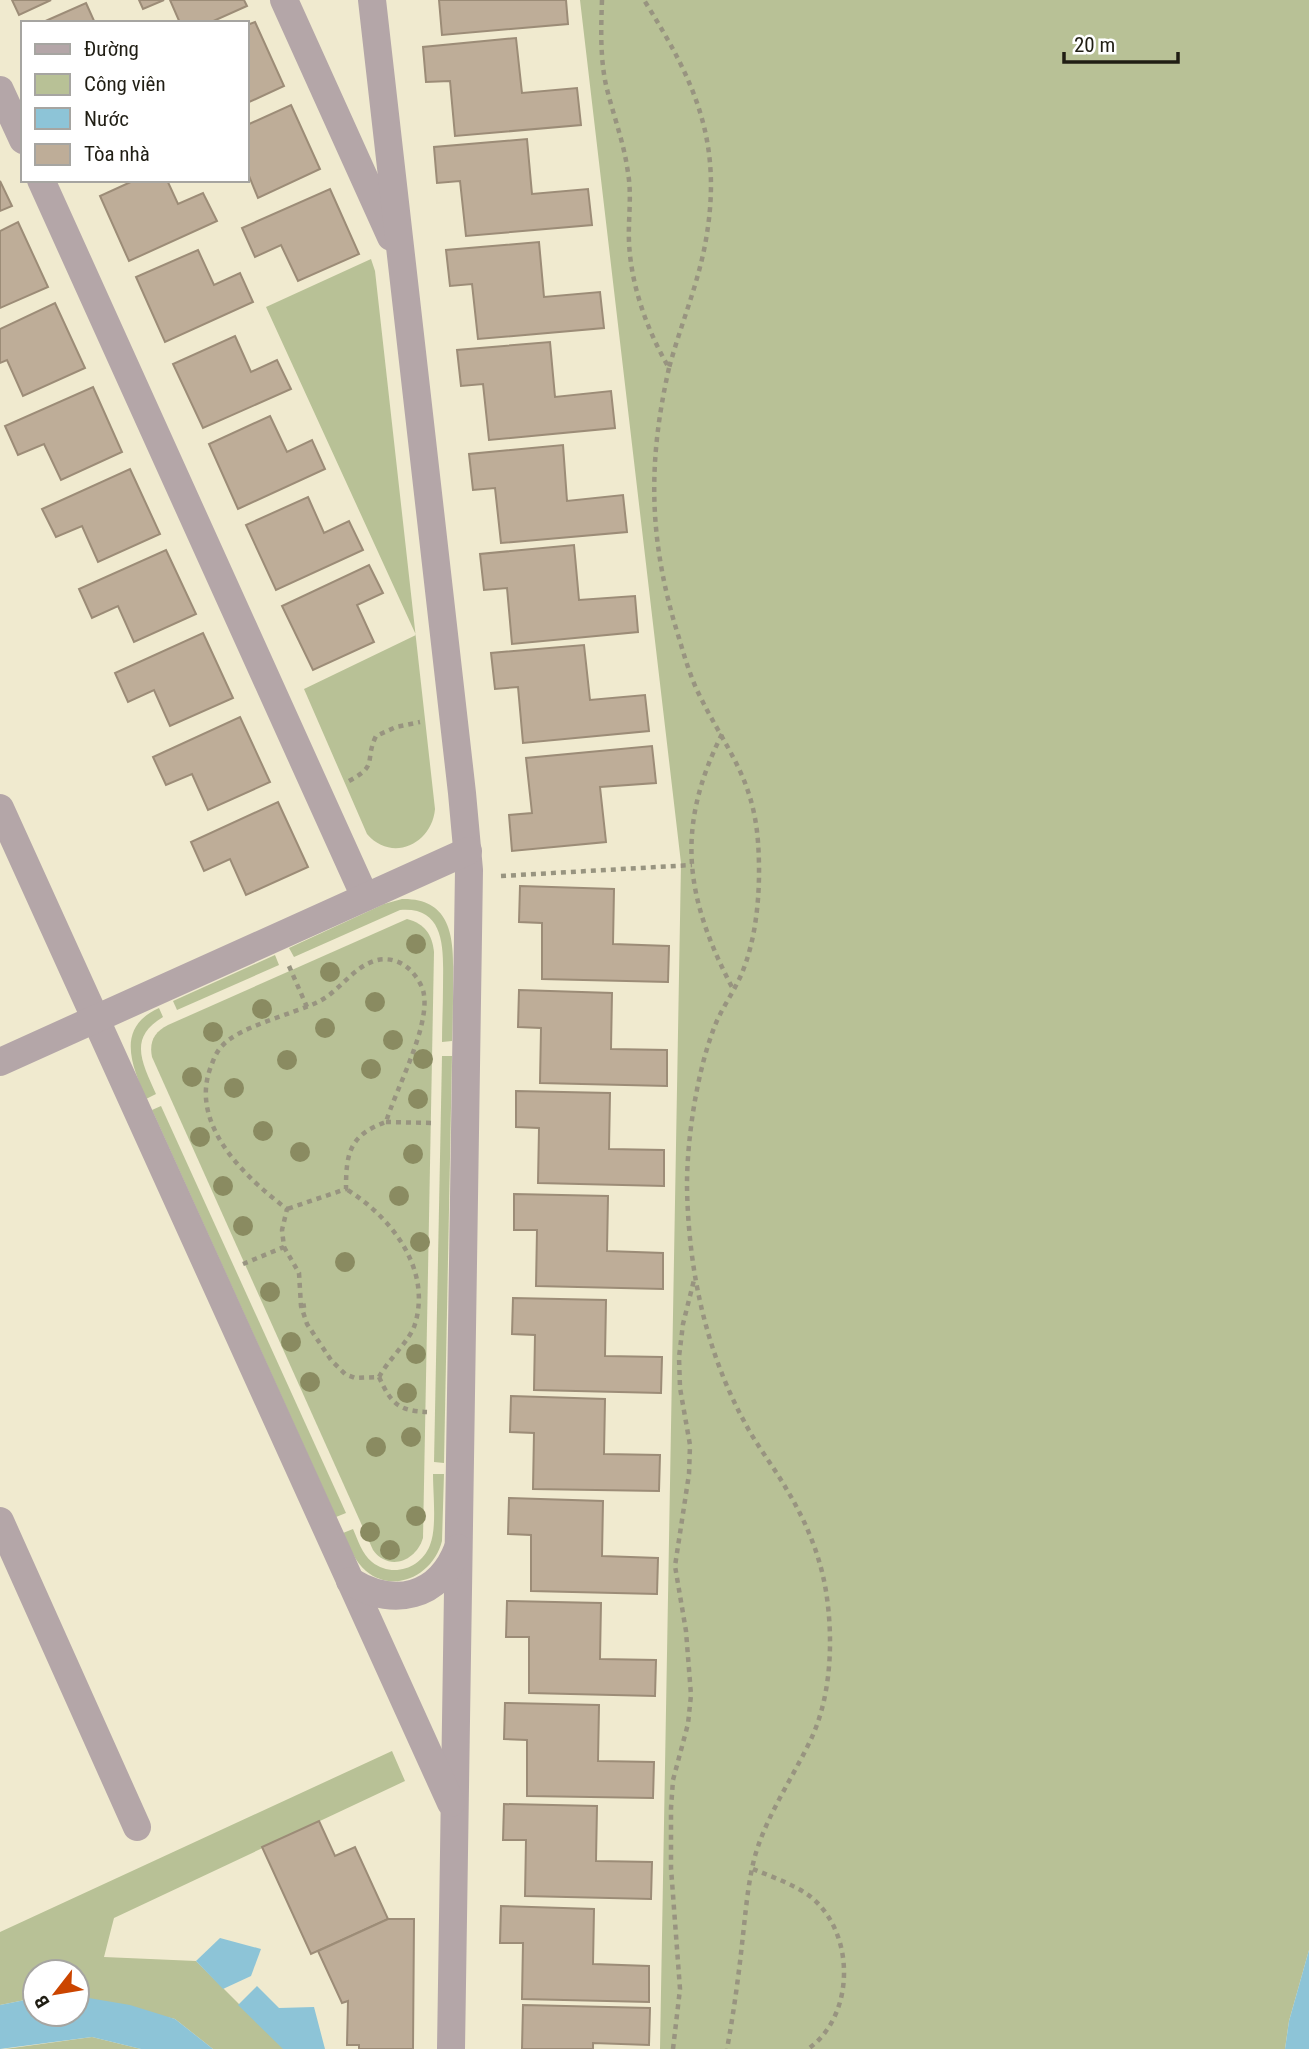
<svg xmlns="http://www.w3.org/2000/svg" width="1309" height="2049" font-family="'Roboto Condensed',sans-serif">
  <rect width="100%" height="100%" fill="#f0eacf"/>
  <g fill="#b8c196">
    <polygon points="580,0 1309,0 1309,1950 1289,2021 1285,2049 660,2049 681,863"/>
    <path d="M371,259L375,271L435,809C432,844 392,863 367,834L304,689L416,635L266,307Z"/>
    <path d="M402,899C454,898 454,942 453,981C453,1001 453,1021 452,1041L442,1042C442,1023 443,1005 443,987C443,954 448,906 400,910L294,957L289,948L384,904Z"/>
    <path d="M407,919C425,924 432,934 434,952L423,1538C416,1561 389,1572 373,1550L152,1057C149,1042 154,1032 168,1025Z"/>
    <polygon points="275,955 279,965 177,1010 173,1001"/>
    <path d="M159,1008L163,1017C127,1038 143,1064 156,1094L146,1099C132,1065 115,1028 159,1008Z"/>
    <polygon points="442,1056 452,1056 444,1463 434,1462"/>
    <polygon points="161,1106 346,1513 336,1517 152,1110"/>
    <path d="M433,1474H444L442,1541C434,1574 395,1595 366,1571C355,1562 349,1546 343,1533L353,1529C358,1540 362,1554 372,1562C392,1578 421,1569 430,1545C437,1528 433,1494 433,1474Z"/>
    <polygon points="392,1751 405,1781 114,1918 104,1957 196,1961 284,2049 213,2049 175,2019 77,1996 77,1972 35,1972 35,1998 0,2005 0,1932"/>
    <polygon points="92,2037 141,2049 5,2049"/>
  </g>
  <g fill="#8dc4d7">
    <polygon points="220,1938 261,1949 251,1976 223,1989 196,1961"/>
    <polygon points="1309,1950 1309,2049 1285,2049 1289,2021"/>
    <polygon points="257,1986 279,2008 314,2007 325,2049 283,2049 238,2005"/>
    <polygon points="77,1996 130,2005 175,2019 213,2049 141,2049 92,2037 0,2049 0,2005 35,1998 35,2014 77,2014"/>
  </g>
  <g fill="#bead98" stroke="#9c8c77" stroke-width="2">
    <polygon points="12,0 51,0 19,15"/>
    <polygon points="139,0 164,0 143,9"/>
    <polygon points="170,0 244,0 247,6 209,23 180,23"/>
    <polygon points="439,0 566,0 568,24 442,35"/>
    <polygon points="86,3 95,23 41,23"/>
    <polygon points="255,22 284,86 247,103 247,25"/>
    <polygon points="516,38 522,93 577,88 581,125 455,136 450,81 426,82 423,47"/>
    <polygon points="291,105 320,169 258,198 247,171 247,125"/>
    <polygon points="527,139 532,194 588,189 592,225 466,236 460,181 437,183 434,147"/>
    <polygon points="135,180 167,180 178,204 203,193 217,221 129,261 100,196"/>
    <polygon points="0,181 12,206 0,211"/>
    <polygon points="330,189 359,254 298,281 281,245 255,257 242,228"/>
    <polygon points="18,222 48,287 0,308 0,231"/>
    <polygon points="539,242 544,297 600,292 604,328 478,339 472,284 450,286 446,250"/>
    <polygon points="198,250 214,285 240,273 253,302 165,342 136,277"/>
    <polygon points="55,303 85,368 23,396 7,360 0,363 0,329"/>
    <polygon points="235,336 251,372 277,360 291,389 203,428 173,364"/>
    <polygon points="550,342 555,397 611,391 615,428 489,440 483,384 461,386 457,350"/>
    <polygon points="93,387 122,452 61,480 44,444 18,455 5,426"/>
    <polygon points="270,416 287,452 312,440 325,469 238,509 209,444"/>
    <polygon points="563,445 567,501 623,495 627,532 501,543 495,488 473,490 469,454"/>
    <polygon points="130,469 160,534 98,562 82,526 56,537 42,509"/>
    <polygon points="308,497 324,533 349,521 363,550 276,590 246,525"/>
    <polygon points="574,545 579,600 635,596 638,632 512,644 507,588 484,590 480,554"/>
    <polygon points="166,550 196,614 134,642 118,606 92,618 79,589"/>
    <polygon points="369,565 383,593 357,605 374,642 313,670 282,606"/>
    <polygon points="203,633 233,698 170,726 154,690 128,702 115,673"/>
    <polygon points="584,645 590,700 645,695 649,731 523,743 518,687 495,689 491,653"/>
    <polygon points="240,717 270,782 208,810 192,774 166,785 153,757"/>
    <polygon points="652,746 656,783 600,787 606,842 512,851 509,815 532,813 526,758"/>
    <polygon points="278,802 308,867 246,895 230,859 204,871 191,842"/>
    <polygon points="520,886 614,889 613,944 669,946 668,982 542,979 542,923 519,922"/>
    <polygon points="519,990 612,993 611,1049 667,1050 667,1086 540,1083 541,1028 518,1027"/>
    <polygon points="516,1091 610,1093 609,1149 664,1150 664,1186 538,1183 539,1128 516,1127"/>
    <polygon points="514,1194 608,1196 607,1251 663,1253 663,1289 536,1286 537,1230 514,1230"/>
    <polygon points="513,1298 606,1300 605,1356 662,1357 661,1393 534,1390 535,1335 512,1334"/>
    <polygon points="511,1396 605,1399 604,1454 660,1455 659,1491 533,1489 534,1433 510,1432"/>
    <polygon points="509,1498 603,1501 602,1556 658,1558 657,1594 531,1591 531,1535 508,1534"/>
    <polygon points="507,1601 601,1603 600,1659 656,1660 655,1696 529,1693 529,1637 506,1637"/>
    <polygon points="505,1703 599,1705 598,1761 654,1762 653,1798 527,1796 527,1740 504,1739"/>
    <polygon points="504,1804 597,1806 596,1861 652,1862 651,1899 525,1896 526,1840 503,1840"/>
    <polygon points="319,1821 335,1856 355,1847 388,1919 311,1954 262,1847"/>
    <polygon points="501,1906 594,1909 593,1964 649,1966 649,2002 522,1999 523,1943 500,1943"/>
    <polygon points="388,1919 414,1919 413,2049 359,2049 359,2045 347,2045 348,2001 342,2003 318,1951"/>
    <polygon points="523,2005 650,2008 649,2045 593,2043 593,2049 522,2049"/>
  </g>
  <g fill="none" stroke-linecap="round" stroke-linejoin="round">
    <g stroke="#989480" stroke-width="4.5" stroke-dasharray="5 5" stroke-linecap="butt">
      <path d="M602,0C601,28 600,57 606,85C613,115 624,142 628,173C632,196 628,219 629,242C631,286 647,330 669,368C680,327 697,287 705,245C724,144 696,83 644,0"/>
      <path d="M669,368C647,465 649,543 679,638C684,655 689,672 696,688C723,746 753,774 758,842C761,884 758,934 742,973C734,992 721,1009 714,1028C697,1072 687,1138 687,1185C688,1267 705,1350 745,1423C757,1446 774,1467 787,1490C807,1523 822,1560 827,1598C833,1642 831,1695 812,1737C794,1776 767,1814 755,1856C748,1882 746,1909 743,1935C739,1973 734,2011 727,2049"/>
      <path d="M722,734C675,828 685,898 733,989"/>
      <path d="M349,781C379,765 364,761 376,736L396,727L420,722"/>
      <polyline points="501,876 692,865"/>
      <polyline points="289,966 307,1007"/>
      <polyline points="386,1122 434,1123"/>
      <path d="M284,1247L299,1273L301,1306L307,1324L331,1360L345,1374L355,1378L379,1377C388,1360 411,1339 415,1324C432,1268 390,1216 346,1189"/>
      <path d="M243,1264L284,1247L282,1230L287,1209C246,1178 190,1126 210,1069C213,1061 216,1052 222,1046C238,1027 293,1014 318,1002C340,991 351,969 374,961C385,957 399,960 408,968C416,975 423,986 424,995C429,1029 396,1089 386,1122C349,1135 346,1154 346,1189L287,1209"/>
      <polyline points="301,1306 309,1305"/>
      <path d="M379,1377C391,1403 398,1411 427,1412"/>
      <path d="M753,1869C772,1877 794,1884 811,1897C856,1934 855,2016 808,2049"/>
      <polyline points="673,2049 680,1989 671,1868 671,1808 673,1780 688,1724 691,1695 686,1631 675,1566 689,1474 690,1445 680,1388 679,1357 683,1324 694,1280"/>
    </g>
    <g stroke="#b4a6a8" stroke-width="28">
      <polyline points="284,0 391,237"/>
      <polyline points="372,0 462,793 469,870 451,2049"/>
      <polyline points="0,90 23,140"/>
      <polyline points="41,180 365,897"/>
      <polyline points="0,808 451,1803"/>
      <polyline points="0,1062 468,851"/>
      <polyline points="0,1521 137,1827"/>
      <path d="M350,1581C394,1608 439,1598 458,1548"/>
    </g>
  </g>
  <g fill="#8a8b61">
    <circle cx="416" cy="944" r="10"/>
    <circle cx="330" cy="972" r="10"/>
    <circle cx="375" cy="1002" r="10"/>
    <circle cx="262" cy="1009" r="10"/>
    <circle cx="325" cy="1028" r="10"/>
    <circle cx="213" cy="1032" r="10"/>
    <circle cx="393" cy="1040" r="10"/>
    <circle cx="423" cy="1059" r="10"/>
    <circle cx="287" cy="1060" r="10"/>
    <circle cx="371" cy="1069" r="10"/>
    <circle cx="192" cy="1077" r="10"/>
    <circle cx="234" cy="1088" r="10"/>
    <circle cx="418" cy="1099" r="10"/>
    <circle cx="263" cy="1131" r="10"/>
    <circle cx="200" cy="1137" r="10"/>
    <circle cx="300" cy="1152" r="10"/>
    <circle cx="413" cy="1154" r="10"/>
    <circle cx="223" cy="1186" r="10"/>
    <circle cx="399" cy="1196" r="10"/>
    <circle cx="243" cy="1226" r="10"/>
    <circle cx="420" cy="1242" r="10"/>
    <circle cx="345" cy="1262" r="10"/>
    <circle cx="270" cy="1292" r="10"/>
    <circle cx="291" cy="1342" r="10"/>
    <circle cx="416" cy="1354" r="10"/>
    <circle cx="310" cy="1382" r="10"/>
    <circle cx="407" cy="1393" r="10"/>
    <circle cx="411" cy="1437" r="10"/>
    <circle cx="376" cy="1447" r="10"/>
    <circle cx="416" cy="1516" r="10"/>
    <circle cx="370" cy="1532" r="10"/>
    <circle cx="390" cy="1550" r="10"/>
  </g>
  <rect x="21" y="21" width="228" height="161" fill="#ffffff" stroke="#a6a5a1" stroke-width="2"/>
  <rect x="35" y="44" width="35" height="10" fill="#b4a6a8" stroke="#a6a5a1" stroke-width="2"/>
  <text x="84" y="56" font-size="21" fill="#201e14">Đường</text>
  <rect x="35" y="74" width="35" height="21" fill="#b8c196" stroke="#a6a5a1" stroke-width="2"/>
  <text x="84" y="91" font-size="21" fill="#201e14">Công viên</text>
  <rect x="35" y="108" width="35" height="21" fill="#8dc4d7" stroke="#a6a5a1" stroke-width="2"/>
  <text x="84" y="126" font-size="21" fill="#201e14">Nước</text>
  <rect x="35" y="144" width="35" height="21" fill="#bead98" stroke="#a6a5a1" stroke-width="2"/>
  <text x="84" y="161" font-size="21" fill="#201e14">Tòa nhà</text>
  <g transform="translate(56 1993) rotate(239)"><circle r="33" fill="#ffffff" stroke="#a6a5a1" stroke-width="2"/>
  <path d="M0-5L12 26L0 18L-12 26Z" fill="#cb4500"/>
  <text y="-10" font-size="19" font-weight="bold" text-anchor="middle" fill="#201e14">B</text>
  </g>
  <path d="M1064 52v10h114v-10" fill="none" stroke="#201e14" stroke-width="3.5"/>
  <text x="1074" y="52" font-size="21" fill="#201e14" stroke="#ffffff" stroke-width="5" paint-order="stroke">20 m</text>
</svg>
